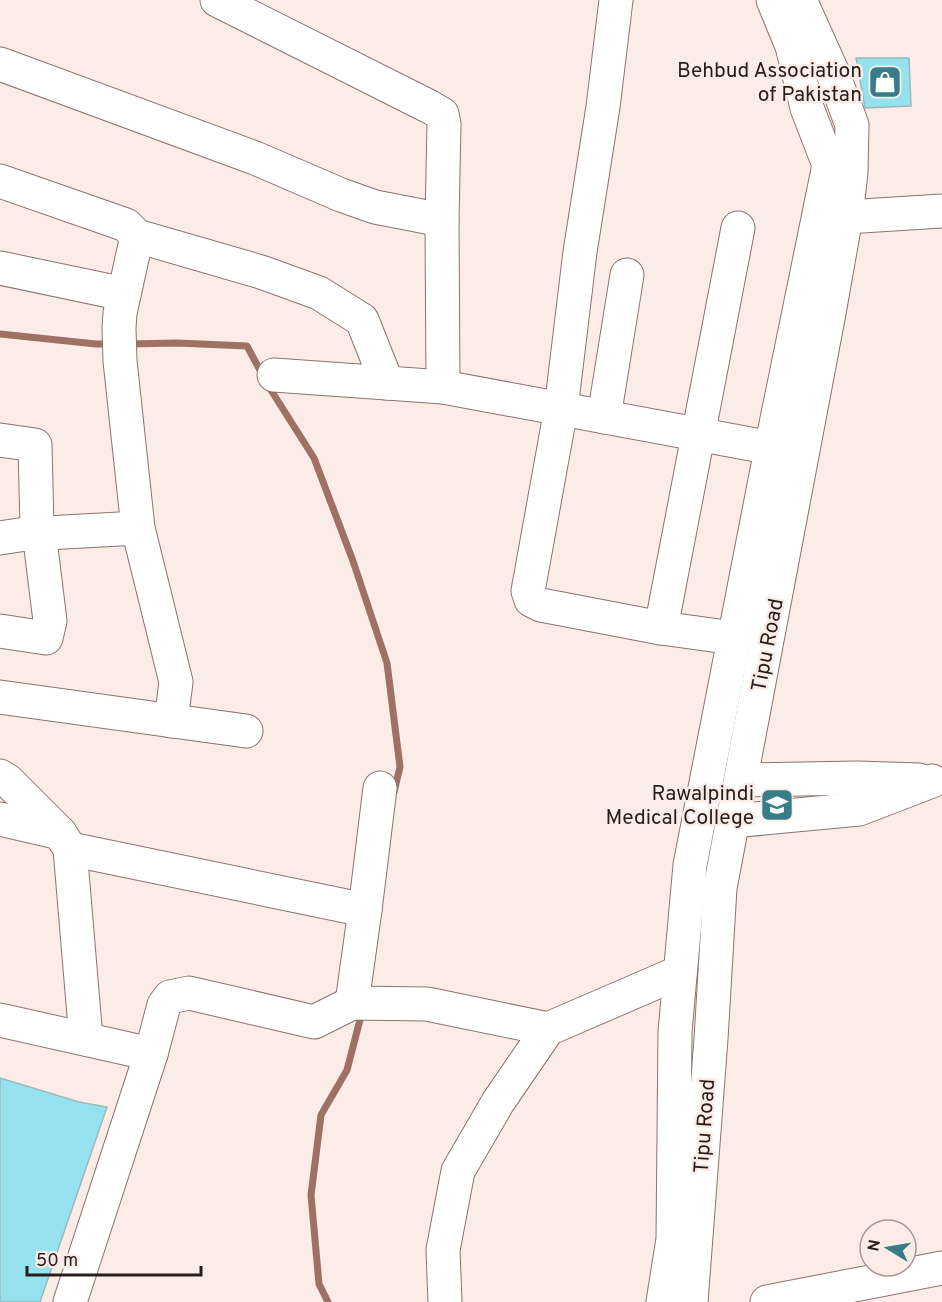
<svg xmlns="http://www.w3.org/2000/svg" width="942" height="1302" font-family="Overpass,sans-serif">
  <rect width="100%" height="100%" fill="#fcece7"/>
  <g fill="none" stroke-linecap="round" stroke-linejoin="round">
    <g stroke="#9e7164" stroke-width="7">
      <polyline points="0,334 96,344 111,344"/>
      <polyline points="128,344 177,343 247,346 269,387 314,458 353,561 387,663 400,767 394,792"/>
      <polyline points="328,1302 319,1284 311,1195 321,1115 347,1070 362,1012"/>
    </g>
  </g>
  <g fill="#96e1ee" stroke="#9cb8bd" stroke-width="1.5">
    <polygon points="856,58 909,58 911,106 865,108"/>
    <polygon points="0,1078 79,1102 107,1107 40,1302 0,1302"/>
  </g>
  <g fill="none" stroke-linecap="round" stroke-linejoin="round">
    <defs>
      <g id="minor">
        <polyline points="217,0 430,107 442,114 444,124 442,220 443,387"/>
        <polyline points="616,0 603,107 580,252 561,409 528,591 531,600 541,605 661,628 734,638"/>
        <polyline points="0,64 255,158 341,195 375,207 442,220"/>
        <polyline points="0,181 126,225 137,236 261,272 319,293 362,320 387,383 443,387 772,448"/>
        <polyline points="846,217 942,211"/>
        <polyline points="137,236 120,313 119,328 120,361 138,528 176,682 171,721"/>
        <polyline points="0,268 124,294"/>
        <polyline points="274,375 387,383"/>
        <polyline points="604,417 627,275"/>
        <polyline points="0,440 35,445 37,528 39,532 46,533 138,528"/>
        <polyline points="0,538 39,532 50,621 46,638 0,631"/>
        <polyline points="661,628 738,228"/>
        <polyline points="0,697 246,731"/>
        <polyline points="0,776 8,781 60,833"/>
        <polyline points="741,780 857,778 919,780"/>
        <polyline points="0,819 60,833 70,849 365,910"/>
        <polyline points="733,821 859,809 932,781"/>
        <polyline points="70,849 86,1039"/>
        <polyline points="352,1003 365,910 380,788"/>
        <polyline points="0,1020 151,1054"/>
        <polyline points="70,1302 151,1054 164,1005 170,997 189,993 314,1022 352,1003 427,1004 548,1029"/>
        <polyline points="445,1302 443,1250 458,1171 498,1102 548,1029 680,972"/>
        <polyline points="767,1302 942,1268"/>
      </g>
      <g id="major">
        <polyline points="663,1302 673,1239 675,1032 690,865 776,424 829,165 807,108 792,46 773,0"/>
        <polyline points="691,1302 711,1039 720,888 829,313 846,217 851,172 852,125 832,71 800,0"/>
      </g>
    </defs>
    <use href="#minor" stroke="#8b746d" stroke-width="35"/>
    <use href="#major" stroke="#8b746d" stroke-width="35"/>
    <use href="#minor" stroke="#fff" stroke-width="33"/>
    <use href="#major" stroke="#fff" stroke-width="33"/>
  </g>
  <defs>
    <symbol id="shop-square" viewBox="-11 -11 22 22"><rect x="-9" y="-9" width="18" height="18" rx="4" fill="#377d88" stroke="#fcece7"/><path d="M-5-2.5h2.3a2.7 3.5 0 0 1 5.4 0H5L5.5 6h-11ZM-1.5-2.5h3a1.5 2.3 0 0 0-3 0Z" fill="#fff"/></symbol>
    <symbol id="university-square" viewBox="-11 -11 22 22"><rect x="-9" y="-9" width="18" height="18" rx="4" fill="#377d88" stroke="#fcece7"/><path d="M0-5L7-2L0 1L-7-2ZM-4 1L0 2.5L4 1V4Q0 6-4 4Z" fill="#fff"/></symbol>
  </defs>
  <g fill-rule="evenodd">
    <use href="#shop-square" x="866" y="63" width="38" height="38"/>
    <use href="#university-square" x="758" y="786" width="38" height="38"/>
  </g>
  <g text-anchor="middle" stroke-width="5" stroke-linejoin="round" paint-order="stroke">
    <g font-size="21" fill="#281e1b" stroke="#fcece7" text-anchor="end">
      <text x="862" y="77">Behbud Association<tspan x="862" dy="24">of Pakistan</tspan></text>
      <text x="754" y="800">Rawalpindi<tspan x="754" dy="24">Medical College</tspan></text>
    </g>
    <g font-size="21" fill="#281e1b" stroke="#fcece7">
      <text transform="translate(767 645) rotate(-79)" y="7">Tipu Road</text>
      <text transform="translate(704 1126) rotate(-86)" y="7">Tipu Road</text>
    </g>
  </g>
  <g transform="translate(888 1248) rotate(281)"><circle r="28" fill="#fcece7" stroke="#a79a95" stroke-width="1.5"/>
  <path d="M0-4.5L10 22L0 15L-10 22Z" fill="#377d88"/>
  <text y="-9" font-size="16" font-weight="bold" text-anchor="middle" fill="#281e1b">N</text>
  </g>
  <path d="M27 1266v9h174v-9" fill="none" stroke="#281e1b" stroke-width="3"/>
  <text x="36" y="1266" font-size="18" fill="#281e1b" stroke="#fcece7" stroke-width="4.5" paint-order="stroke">50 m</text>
</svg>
